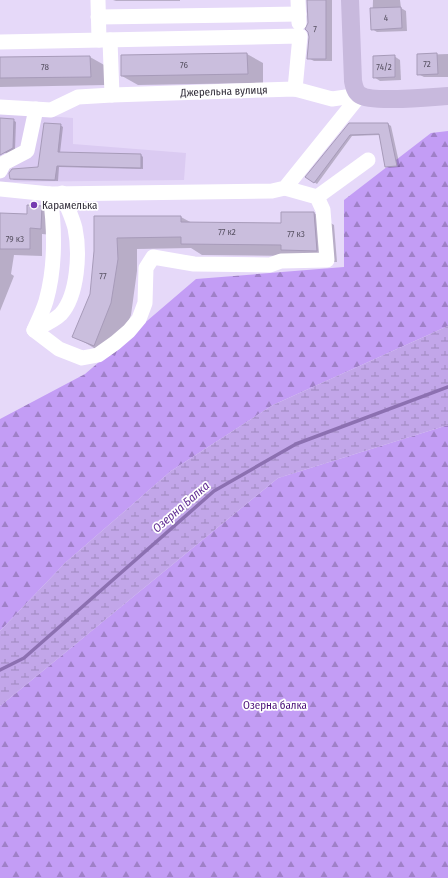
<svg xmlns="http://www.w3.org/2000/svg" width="448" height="878" font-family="'Fira Sans Condensed',sans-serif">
  <defs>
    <pattern id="forest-firs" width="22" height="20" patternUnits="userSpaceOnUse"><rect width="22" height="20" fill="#c39df5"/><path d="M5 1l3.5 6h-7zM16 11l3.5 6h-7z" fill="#9f80c7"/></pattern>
    <pattern id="wetland-marsh" width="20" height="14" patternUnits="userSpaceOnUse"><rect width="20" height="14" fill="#c2a6e9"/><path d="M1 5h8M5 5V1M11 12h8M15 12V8" fill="none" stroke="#9e88be"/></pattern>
  </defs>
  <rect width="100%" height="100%" fill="#e6d9f9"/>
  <polygon fill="#dbcbf2" points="0,112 73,118 73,144 186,153 184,180 0,182"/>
  <g fill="url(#forest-firs)">
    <polygon points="448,131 448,326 273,405 171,471 65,563 0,631 0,419 85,374 196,279 344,267 344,200 431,133"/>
    <polygon points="448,425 448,878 0,878 0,706 278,478"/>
  </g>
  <polygon fill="url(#wetland-marsh)" points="448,326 448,425 278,478 0,706 0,631 65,563 171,471 273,405"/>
  <g fill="#0003">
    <polygon points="113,0 180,0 180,1 116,1"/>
    <polygon points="308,0 332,0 332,61 314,61 308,58 310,37"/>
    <polygon points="373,0 400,0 401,8 406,11 407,31 377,32 372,29"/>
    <polygon points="247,54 263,63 263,83 138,85 122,76 122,56"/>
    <polygon points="448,54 448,77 424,77 418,74 418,55"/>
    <polygon points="394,56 400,60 401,80 380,81 374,77"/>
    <polygon points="90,57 106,66 106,85 0,87 0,58"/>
    <polygon points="0,119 13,120 16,122 15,150 7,154 4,152 0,136"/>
    <polygon points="349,124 388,124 391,126 400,167 389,168 386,166 380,135 352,136 317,184 307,177"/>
    <polygon points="60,125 63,127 60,153 141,155 143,157 143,169 59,167 58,181 14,180 11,178 39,168"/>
    <polygon points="42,206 54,213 53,235 42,234 42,256 14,255 11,274 14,276 0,311 0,214 28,215"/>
    <polygon points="314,213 334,225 337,262 302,261 292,256 202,255 191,248 137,249 137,271 131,315 115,356 94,348 74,336 91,294 95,251 95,217 181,217 192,223 282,224"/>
  </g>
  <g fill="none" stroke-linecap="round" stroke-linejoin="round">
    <polyline stroke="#8c70b1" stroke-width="3.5" points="0,670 24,658 214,491 296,444 448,387"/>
  </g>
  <g fill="#cabedd" stroke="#a79bb9">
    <polygon points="307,0 326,0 326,59 307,59 309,37 308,32 305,29 308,23"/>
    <polygon points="401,7 402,28 371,30 370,8"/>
    <polygon points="247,53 248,74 121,76 121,55"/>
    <polygon points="437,53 438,74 417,75 417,54"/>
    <polygon points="395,55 395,77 373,78 373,56"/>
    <polygon points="90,56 91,77 0,78 0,57"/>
    <polygon points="0,118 14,119 13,148 0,155"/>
    <polygon points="44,123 61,124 58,152 141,154 141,168 57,166 55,180 10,179 9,173 12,169 38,167"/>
    <polygon points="349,123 388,123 397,166 385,167 379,134 350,135 314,183 305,177"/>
    <polygon points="27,205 42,206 41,229 30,228 30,249 0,249 0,213 27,214"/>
    <polygon points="281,212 314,212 317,251 281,250 281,245 181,244 181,237 117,238 118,259 111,303 94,346 72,337 90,294 94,251 94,216 181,216 181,222 281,223"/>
  </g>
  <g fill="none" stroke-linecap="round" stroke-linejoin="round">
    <g stroke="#fff" stroke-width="15">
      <polyline points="98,0 99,40"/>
      <polyline points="298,0 299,23"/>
      <polyline points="98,17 299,14"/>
      <polyline points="110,40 112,95"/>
      <polyline points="0,42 300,36 295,89"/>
      <polyline points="0,107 51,110 78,97 112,95 295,89 332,99 360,95"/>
      <polyline points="0,171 4,163 27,151 36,109"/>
      <polyline points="0,189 50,194 272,191 285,188 360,95"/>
      <path d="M50,194C55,230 56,266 46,301C43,311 38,321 34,330L59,349L82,358L98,355L115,343L129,331L139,319L145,303L146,268L153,257L194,264L270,265L281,261L327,260L323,210L317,197L285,188"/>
      <polyline points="317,197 368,160"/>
      <path d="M34,330C42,326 54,321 61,314C78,295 80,252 75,228C72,216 66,205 62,193"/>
    </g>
    <path stroke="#c8b9dd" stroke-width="18" d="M350,0L353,81C354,86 355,92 360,95C372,103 431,97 448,96"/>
  </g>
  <circle fill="#753ab0" stroke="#fff" stroke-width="1.5" cx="34" cy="205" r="4"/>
  <g text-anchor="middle" stroke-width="3.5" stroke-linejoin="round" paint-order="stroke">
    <g font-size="9" fill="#575162">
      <text x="386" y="21">4</text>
      <text x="315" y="32">7</text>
      <text x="427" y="67">72</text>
      <text x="184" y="68">76</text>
      <text x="45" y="70">78</text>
      <text x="384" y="70">74/2</text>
      <text x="227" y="235">77 к2</text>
      <text x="296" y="237">77 к3</text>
      <text x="15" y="242">79 к3</text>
      <text x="103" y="279">77</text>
    </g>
    <g font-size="11" fill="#312d39" stroke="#fff">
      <text transform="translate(224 91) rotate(-2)" y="4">Джерельна вулиця</text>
    </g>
    <g font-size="11" fill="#312d39" stroke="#fff" text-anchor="start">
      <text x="42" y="209">Карамелька</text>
    </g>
    <g font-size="11" fill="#4b1179" stroke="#fff">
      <text x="275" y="709">Озерна балка</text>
    </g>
    <g font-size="12" font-style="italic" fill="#622f94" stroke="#fff">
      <text transform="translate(181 507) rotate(-41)" y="4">Озерна Балка</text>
    </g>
  </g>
</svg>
